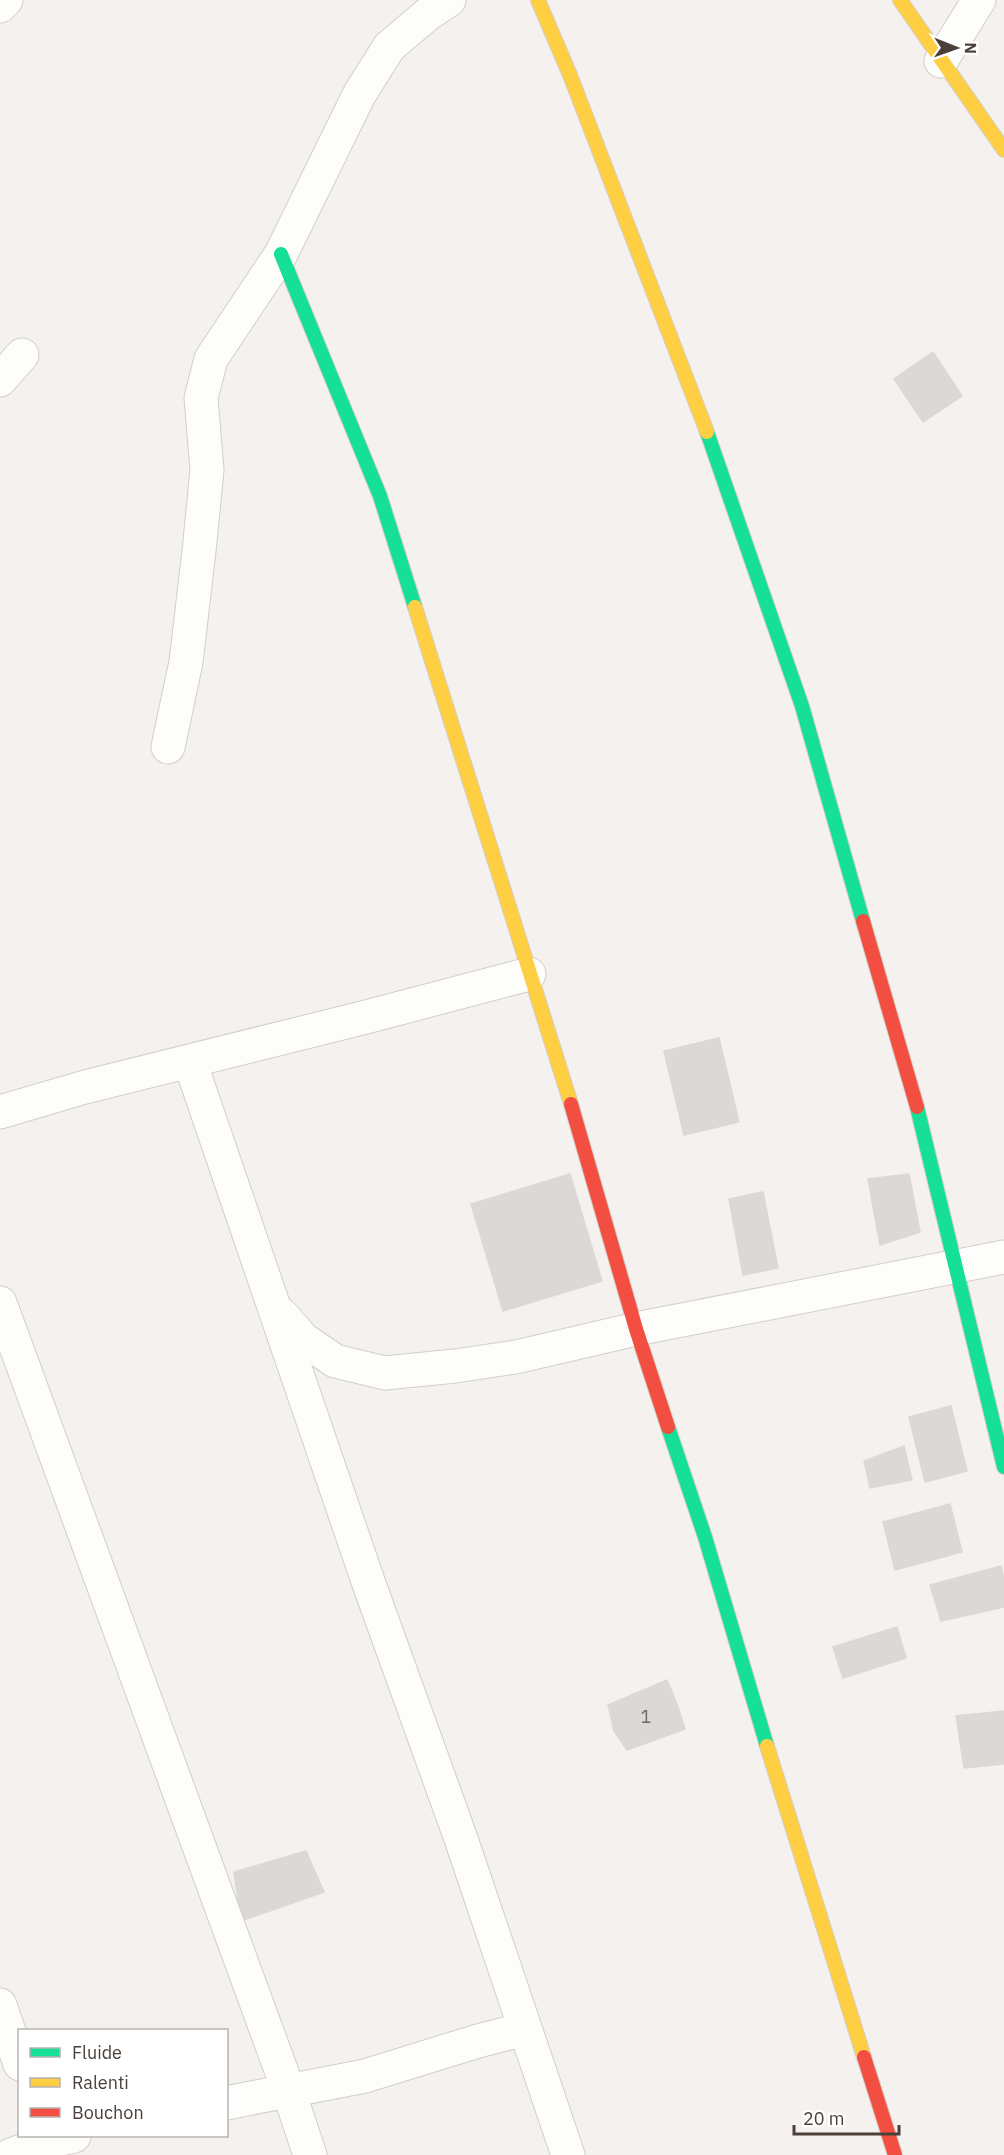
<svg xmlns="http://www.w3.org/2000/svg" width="1004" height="2155" font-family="'IBM Plex Sans',sans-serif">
  <rect width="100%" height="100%" fill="#f4f1ee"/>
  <g fill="#dcd8d5" stroke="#dcd8d4" stroke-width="1.5">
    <polygon points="933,352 962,396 923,422 894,379"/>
    <polygon points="719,1038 739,1122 684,1135 664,1051"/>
    <polygon points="570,1174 602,1281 503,1311 471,1204"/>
    <polygon points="909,1174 920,1232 880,1245 868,1179"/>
    <polygon points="763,1192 778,1268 743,1275 729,1199"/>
    <polygon points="951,1406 967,1471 925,1482 909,1417"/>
    <polygon points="904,1446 912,1480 870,1488 864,1461"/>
    <polygon points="950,1504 962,1552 895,1570 883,1522"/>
    <polygon points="1001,1566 1004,1579 1004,1607 941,1621 930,1585"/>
    <polygon points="897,1627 906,1658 843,1678 833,1647"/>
    <polygon points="667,1680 677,1704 685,1729 627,1750 614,1731 608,1705"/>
    <polygon points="1004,1711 1004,1764 964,1768 956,1716"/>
    <polygon points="306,1851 324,1892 241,1921 234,1872"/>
  </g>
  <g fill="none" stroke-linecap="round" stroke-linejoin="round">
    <defs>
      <g id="street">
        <polyline points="0,6 6,0"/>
        <polyline points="941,61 979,0"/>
        <polyline points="0,380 22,355"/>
        <polyline points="168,747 186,662 199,551 207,470 201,398 211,359 281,254 359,95 389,47 428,14 449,0"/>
        <polyline points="190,1062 369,1584 460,1836 568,2155"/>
        <polyline points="0,1112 85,1087 366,1017 529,974"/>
        <polyline points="0,1303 288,2089 310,2155"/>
        <polyline points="281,1314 303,1339 335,1361 385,1373 455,1366 516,1357 636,1329 1004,1257"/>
        <polyline points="0,2005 20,2064"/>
        <polyline points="226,2103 365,2076 478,2041 525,2029"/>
        <polyline points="11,2155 46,2142 74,2136"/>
      </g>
      <g id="fast">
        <polyline points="281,254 380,496 415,607"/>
        <polyline points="707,432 802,706 863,921"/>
        <polyline points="917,1107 1004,1467"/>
        <polyline points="668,1427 705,1537 767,1746"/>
      </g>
      <g id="slow">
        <polyline points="538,0 570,75 707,432"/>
        <polyline points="900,0 1004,150"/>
        <polyline points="415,607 571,1104"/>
        <polyline points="767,1746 864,2057"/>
      </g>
      <g id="jam">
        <polyline points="863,921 917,1107"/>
        <polyline points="571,1104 636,1329 668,1427"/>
        <polyline points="864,2057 895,2155"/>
      </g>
    </defs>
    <use href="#street" stroke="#d2cfcb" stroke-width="35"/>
    <use href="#fast" stroke="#d5cec6" stroke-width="16"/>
    <use href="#slow" stroke="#d5cec6" stroke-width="16"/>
    <use href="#jam" stroke="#d5cec6" stroke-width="16"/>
    <use href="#street" stroke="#fdfdfc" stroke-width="33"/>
    <use href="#fast" stroke="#16e098" stroke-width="14"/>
    <use href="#slow" stroke="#ffcf43" stroke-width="14"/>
    <use href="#jam" stroke="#f24e42" stroke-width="14"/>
  </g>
  <g text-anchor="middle" stroke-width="6" stroke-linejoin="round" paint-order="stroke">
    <g font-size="18" fill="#716862">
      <text x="646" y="1723">1</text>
    </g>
  </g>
  <rect x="18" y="2029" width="210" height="108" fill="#ffffff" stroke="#b7b3b0" stroke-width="1.5"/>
  <rect x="30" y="2048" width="30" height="9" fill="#16e098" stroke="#b7b3b0" stroke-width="1.5"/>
  <text x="72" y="2059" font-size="18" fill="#4b4039">Fluide</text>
  <rect x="30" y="2078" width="30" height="9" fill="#ffcf43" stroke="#b7b3b0" stroke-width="1.5"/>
  <text x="72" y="2089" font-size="18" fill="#4b4039">Ralenti</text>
  <rect x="30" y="2108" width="30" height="9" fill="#f24e42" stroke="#b7b3b0" stroke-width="1.5"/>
  <text x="72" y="2119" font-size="18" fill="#4b4039">Bouchon</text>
  <g transform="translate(956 48) rotate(91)" stroke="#ffffff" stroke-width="4.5" paint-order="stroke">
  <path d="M0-4.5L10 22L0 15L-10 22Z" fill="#4b4039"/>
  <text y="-9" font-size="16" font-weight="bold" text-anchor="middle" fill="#4b4039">N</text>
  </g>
  <path d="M794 2125v9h105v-9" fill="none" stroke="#4b4039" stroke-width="3"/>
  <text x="803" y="2125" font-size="18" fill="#4b4039" stroke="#ffffff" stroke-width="4.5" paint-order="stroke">20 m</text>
</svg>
